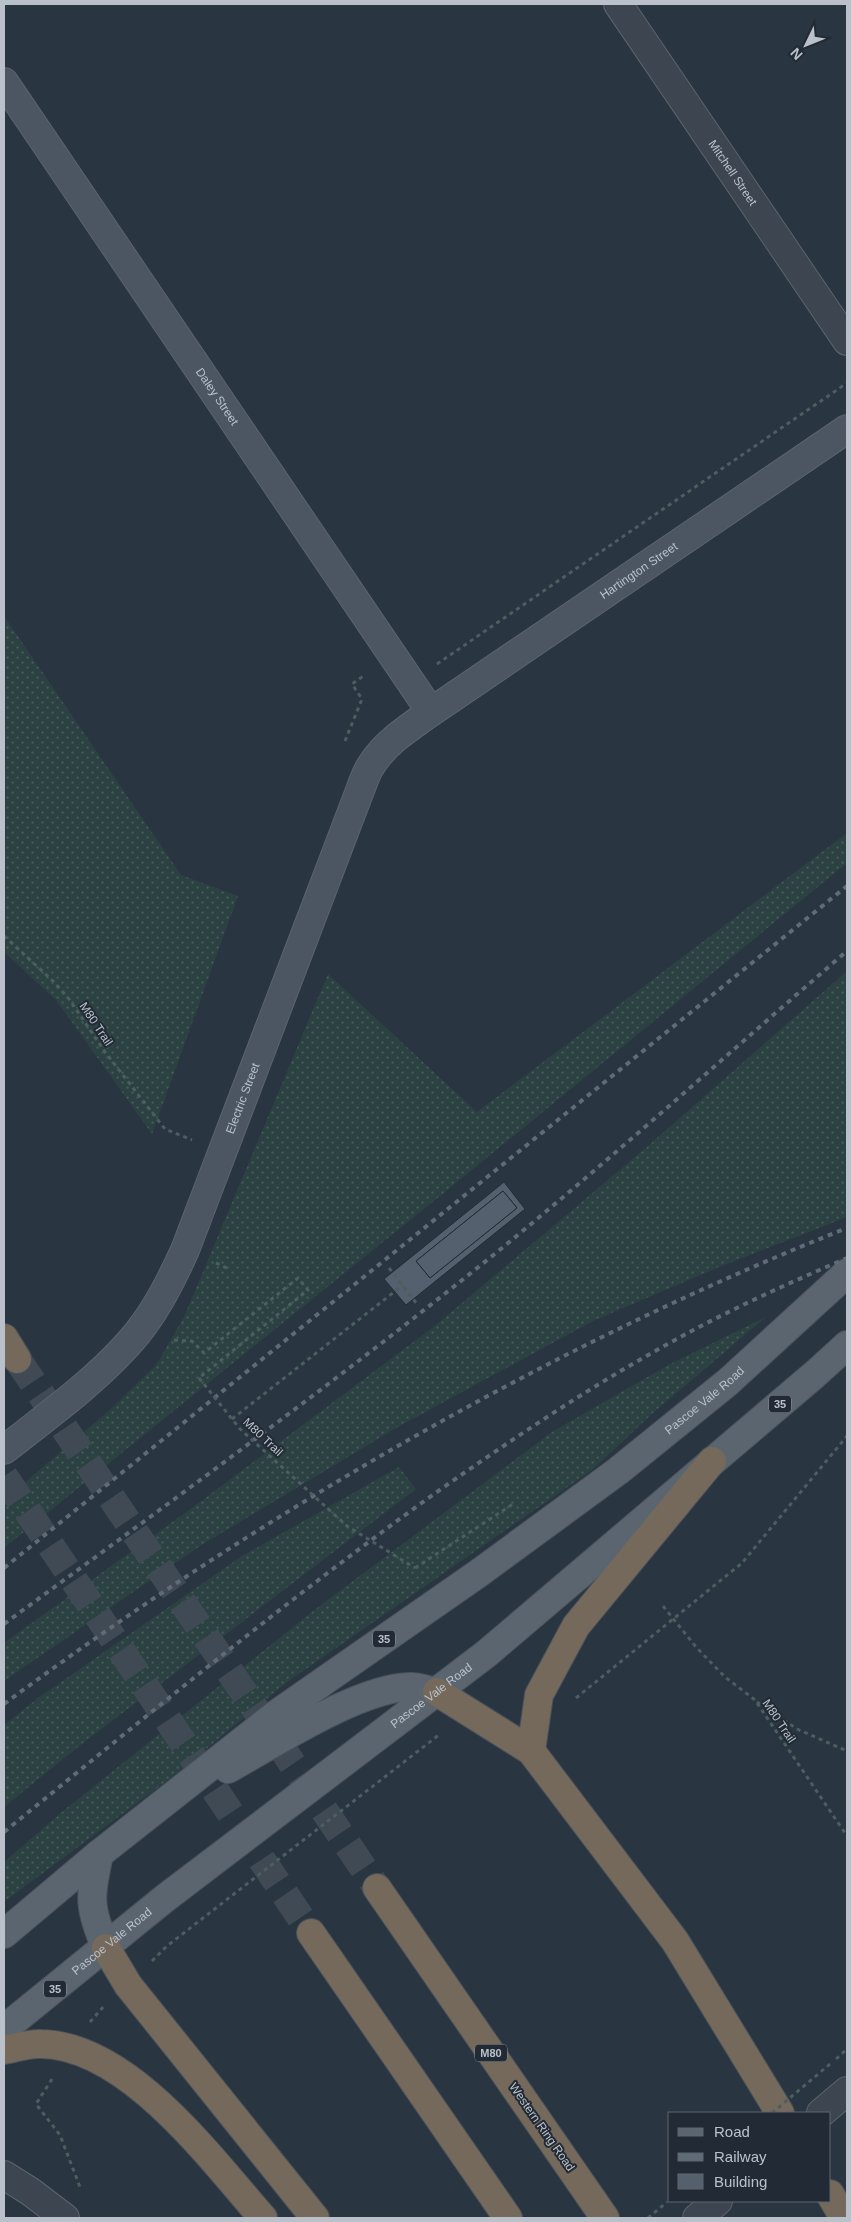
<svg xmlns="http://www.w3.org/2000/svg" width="851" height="2222" font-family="Helvetica,sans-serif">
  <defs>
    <pattern id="grass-dots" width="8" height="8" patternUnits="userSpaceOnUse" patternTransform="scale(1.25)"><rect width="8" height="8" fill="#2c4242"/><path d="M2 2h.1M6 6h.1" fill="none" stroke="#485c5c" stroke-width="1.8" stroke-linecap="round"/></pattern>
  </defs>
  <rect width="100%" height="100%" fill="#293540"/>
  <g fill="url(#grass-dots)">
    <polygon points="4,616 181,875 238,896 152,1134 56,1000 4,952"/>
    <polygon points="847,833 847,863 445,1192 4,1548 4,1500 111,1409 156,1365 184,1317 328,974 477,1112"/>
    <polygon points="847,971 847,1217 719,1267 593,1321 396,1428 200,1546 4,1681 4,1643 196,1505 436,1325 648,1146"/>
    <polygon points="766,1317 653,1413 592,1470 286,1683 176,1774 4,1902 4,1862 63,1811 313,1611 552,1432 670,1364"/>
    <polygon points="399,1467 416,1489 78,1747 4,1807 4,1725 38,1698 242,1556"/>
  </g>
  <g fill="#54606d" stroke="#242d37" fill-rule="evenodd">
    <path d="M504,1182L525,1209L406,1305L384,1279ZM503,1191L517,1208L430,1278L416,1261Z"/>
    <polygon points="503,1191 517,1208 430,1278 416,1261"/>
  </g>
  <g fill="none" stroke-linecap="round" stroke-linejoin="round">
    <g stroke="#3f4a55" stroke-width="28" stroke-dasharray="28 14" stroke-linecap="butt">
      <polyline points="17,1359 377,1888"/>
      <polyline points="4,1476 311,1933"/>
    </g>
    <defs>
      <g id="street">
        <path id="s1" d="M618,4L847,341"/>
        <polyline points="821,2113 847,2091"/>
        <polyline points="4,2175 31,2192 65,2218"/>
        <polyline points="697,2218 718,2201"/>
      </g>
      <g id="secondary">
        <path id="s2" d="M4,82L431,712"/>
        <path id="s3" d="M4,1450C46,1417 92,1384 128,1344C153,1317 170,1283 185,1250L359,793C363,783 366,772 372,764C386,742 410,727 431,712L847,429"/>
      </g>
      <g id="primary">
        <path d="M228,1769C273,1744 362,1686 411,1687C420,1687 429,1691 437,1692"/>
        <path d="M99,1854C90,1898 88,1906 106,1948"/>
        <path id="s4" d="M4,1934L99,1854L278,1713L479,1573L618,1471L728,1382L847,1273"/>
        <path id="s5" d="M4,2029L164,1899L486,1654L814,1375L847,1345"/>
      </g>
      <g id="highway">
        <polyline points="4,1338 17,1359"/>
        <polyline points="437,1692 531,1751 675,1941 780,2113"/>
        <polyline points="531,1751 539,1695 576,1626 712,1461"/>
        <polyline points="377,1888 605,2218"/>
        <polyline points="311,1933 508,2218"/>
        <polyline points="106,1948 128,1985 315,2218"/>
        <path d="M4,2050C16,2048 29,2043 41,2044C128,2045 211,2159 263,2218"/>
        <polyline points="830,2194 844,2218"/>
      </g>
    </defs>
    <use href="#street" stroke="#5b646d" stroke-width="30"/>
    <use href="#secondary" stroke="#5b646d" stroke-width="30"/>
    <use href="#primary" stroke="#4a525c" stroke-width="30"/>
    <use href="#highway" stroke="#48515a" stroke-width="30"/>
    <g stroke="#4b5f60" stroke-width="3" stroke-dasharray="4 4" stroke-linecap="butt">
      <polyline points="437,664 847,383"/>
      <polyline points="345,741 362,699 352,684 365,675"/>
      <polyline points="4,936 53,981 69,999 105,1052 165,1129 192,1140"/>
      <polyline points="216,1263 229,1269"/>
      <polyline points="389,1268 417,1304"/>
      <polyline points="174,1340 192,1341 204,1353 298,1278 308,1290 199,1378"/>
      <polyline points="232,1419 403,1285"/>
      <polyline points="415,1568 513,1504"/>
      <polyline points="663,1606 696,1647 725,1677 755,1700 847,1836"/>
      <polyline points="576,1698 742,1563 847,1436"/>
      <polyline points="757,1702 797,1729 847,1751"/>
      <polyline points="152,1961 167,1946 440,1734"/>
      <polyline points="90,2022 104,2006"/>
      <polyline points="836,2059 847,2049"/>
      <polyline points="52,2079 36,2104 60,2135 80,2187"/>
      <polyline points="648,2218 667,2202"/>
    </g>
    <use href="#street" stroke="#3d4650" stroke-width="28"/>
    <use href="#secondary" stroke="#4b5662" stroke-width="28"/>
    <use href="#primary" stroke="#5b6570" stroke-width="28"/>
    <use href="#highway" stroke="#75695b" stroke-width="28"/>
    <g stroke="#5f6b76" stroke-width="4" stroke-dasharray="5 5" stroke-linecap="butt">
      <polyline points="4,1568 847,886"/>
      <path d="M4,1624C172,1501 340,1379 502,1248C619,1152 732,1050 847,951"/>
      <path d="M4,1704C263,1513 547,1347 847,1228"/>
      <path d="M4,1832C148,1715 290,1597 441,1489C517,1436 594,1384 675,1340C731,1309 789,1283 847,1258"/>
    </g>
    <g stroke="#4b5f60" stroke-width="3" stroke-dasharray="4 4" stroke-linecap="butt">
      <polyline points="199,1378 240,1429 347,1526 415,1568"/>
      <polyline points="772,2113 830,2064"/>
    </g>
  </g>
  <g text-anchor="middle" stroke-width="4" stroke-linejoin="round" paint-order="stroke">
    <g fill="#222b35" stroke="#8c949d" stroke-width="1">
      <rect x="769" y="1395.5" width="22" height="17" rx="4"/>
      <rect x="373" y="1630.5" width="22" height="17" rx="4"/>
      <rect x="44" y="1980.5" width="22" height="17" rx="4"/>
      <rect x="475" y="2044.5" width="32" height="17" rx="4"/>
    </g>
    <g font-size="11" font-weight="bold" fill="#bac1ca">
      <text x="780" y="1408">35</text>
      <text x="384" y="1643">35</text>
      <text x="55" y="1993">35</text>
      <text x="491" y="2057">M80</text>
    </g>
    <g font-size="12" fill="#bac1ca" stroke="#222b35">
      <text dy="4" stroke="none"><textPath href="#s1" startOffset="204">Mitchell Street</textPath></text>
      <text dy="4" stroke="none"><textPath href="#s2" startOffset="380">Daley Street</textPath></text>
      <text dy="4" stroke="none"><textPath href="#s3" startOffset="1125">Hartington Street</textPath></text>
      <text transform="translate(96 1024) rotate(56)" y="4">M80 Trail</text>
      <text dy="4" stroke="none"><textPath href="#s3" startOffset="436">Electric Street</textPath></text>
      <text dy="4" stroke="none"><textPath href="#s4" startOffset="881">Pascoe Vale Road</textPath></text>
      <text transform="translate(263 1437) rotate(43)" y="4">M80 Trail</text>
      <text dy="4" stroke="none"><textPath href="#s5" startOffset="542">Pascoe Vale Road</textPath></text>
      <text transform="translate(779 1721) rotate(56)" y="4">M80 Trail</text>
      <text dy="4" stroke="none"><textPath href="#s5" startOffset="139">Pascoe Vale Road</textPath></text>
      <text transform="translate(542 2127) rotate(55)" y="4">Western Ring Road</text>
    </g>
  </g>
  <rect width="851" height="2222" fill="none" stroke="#bac1ca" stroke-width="10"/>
  <rect x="668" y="2112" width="162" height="90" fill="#222b35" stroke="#5f6771"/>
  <rect x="678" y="2128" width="25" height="8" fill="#5b6570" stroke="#5f6771"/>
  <text x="714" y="2137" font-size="15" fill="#bac1ca">Road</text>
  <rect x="678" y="2153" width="25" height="8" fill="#5f6b76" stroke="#5f6771"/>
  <text x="714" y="2162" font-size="15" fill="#bac1ca">Railway</text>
  <rect x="678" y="2174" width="25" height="15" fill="#54606d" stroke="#5f6771"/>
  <text x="714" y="2187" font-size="15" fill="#bac1ca">Building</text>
  <g transform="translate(806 45) rotate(227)" stroke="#222b35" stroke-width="4" paint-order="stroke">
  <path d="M0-4L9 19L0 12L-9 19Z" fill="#bac1ca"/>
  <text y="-8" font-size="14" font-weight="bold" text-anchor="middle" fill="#bac1ca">N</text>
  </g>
</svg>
